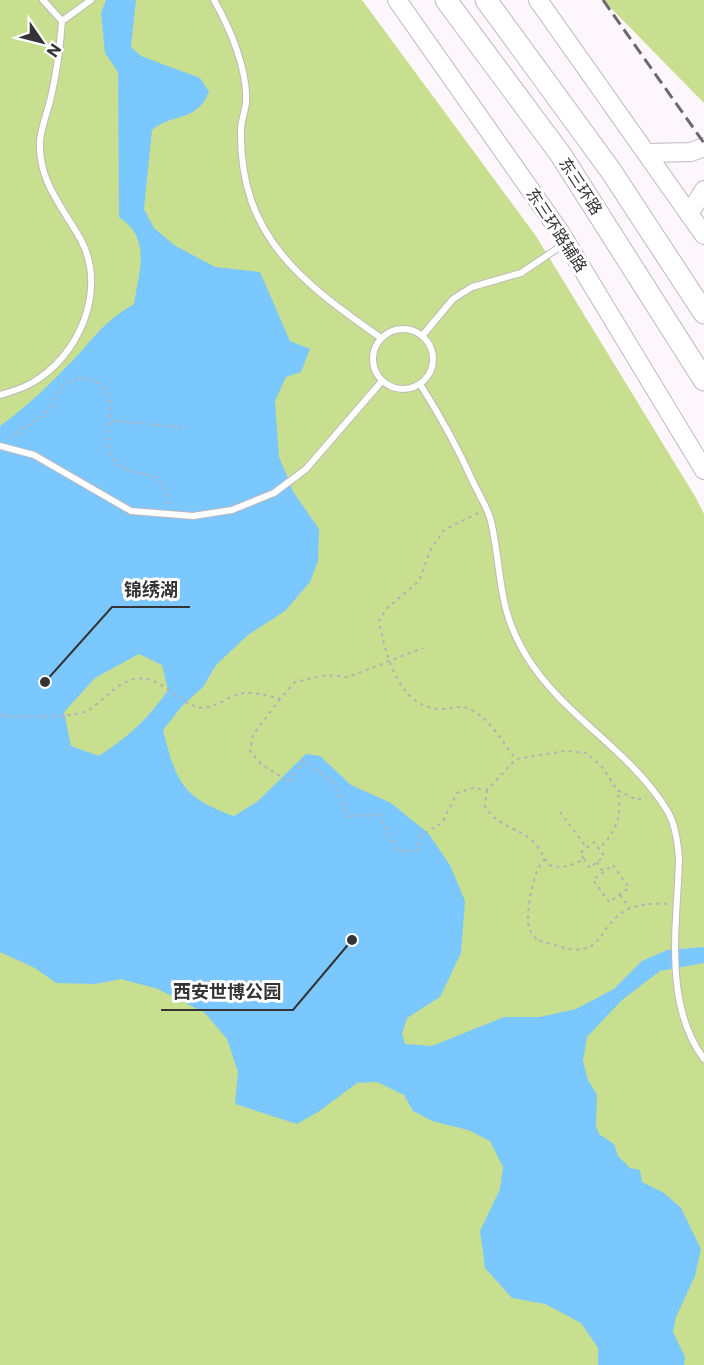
<svg xmlns="http://www.w3.org/2000/svg" width="704" height="1365" font-family="Commissioner,'Noto Sans SC',sans-serif">
  <rect width="100%" height="100%" fill="#fdf7fd"/>
  <g fill="#c7df8f">
    <polygon points="0,0 362,0 536,236 696,498 704,514 704,1365 0,1365"/>
    <polygon points="603,0 704,0 704,103"/>
  </g>
  <path fill="#7bc7ff" fill-rule="evenodd" d="M106,0H136L131,47L141,56L200,78L209,92C196,123 174,112 152,130L144,209L154,228L174,245L215,267L260,272L290,341L310,349L301,372L286,377L275,401L279,457L294,493L319,529L318,561L310,582L285,611L248,635L216,665L203,687L182,706L163,730C176,781 182,798 234,816L257,802L306,754L320,756L351,785L391,803L428,833L450,865L465,901L461,953L440,997L407,1018L402,1034L405,1044L432,1046L504,1017H540L576,1009L614,989L642,961L667,950L704,947V963L660,971L622,1000L587,1037L583,1061L588,1080L597,1095L596,1126L599,1134L614,1144L618,1156L630,1168L640,1170L642,1182L664,1193L681,1208L701,1249L695,1276L676,1317L673,1332L685,1357L684,1365H598V1348L581,1323L545,1304L512,1298L485,1268L480,1231L500,1189L503,1167L490,1141L468,1130L432,1121L413,1111L404,1095L377,1082L357,1083L318,1112L297,1124L235,1104L238,1072L227,1039L205,1013L158,989L121,979L95,984L56,983L35,968L0,952V426C28,406 52,382 76,357C98,333 105,321 134,304C139,271 152,239 119,217L118,72L105,53L101,13ZM139,654L162,665L168,690C149,718 128,737 99,756L71,746L64,712L95,678Z"/>
  <g fill="none" stroke-linecap="round" stroke-linejoin="round">
    <defs>
      <g id="service">
        <polyline points="43,0 62,21"/>
        <path d="M214,0C230,28 248,70 246,103C245,112 241,121 241,130C239,237 303,283 381,338"/>
        <circle cx="403" cy="359" r="30"/>
        <polyline points="422,336 453,299 472,287 521,273 564,244"/>
        <path d="M420,384C441,417 458,448 474,484C480,496 488,509 491,521C503,574 496,607 527,657C564,717 632,751 668,812C676,826 678,844 679,860C677,925 663,1004 704,1059"/>
        <path d="M0,395C10,392 21,389 30,384C78,358 108,291 81,240C63,207 38,182 40,141C41,127 48,111 51,97C57,72 60,47 62,21L91,0"/>
        <polyline points="0,446 34,455 131,511 193,516 232,510 274,493 306,469 382,381"/>
      </g>
      <g id="secondary">
        <polyline points="397,0 560,232 704,470"/>
        <polyline points="538,0 704,235"/>
        <polyline points="647,153 691,152 704,147"/>
        <polyline points="689,214 704,190"/>
      </g>
      <g id="trunk">
        <polyline points="446,0 561,155 704,380"/>
        <polyline points="486,0 611,171 704,313"/>
      </g>
    </defs>
    <use href="#service" stroke="#beb8be" stroke-width="8"/>
    <use href="#secondary" stroke="#beb8be" stroke-width="20"/>
    <use href="#trunk" stroke="#beb8be" stroke-width="23"/>
    <g stroke="#b5b0b5" stroke-width="2" stroke-dasharray="3 4.5" stroke-linecap="butt">
      <polyline points="112,421 183,427"/>
      <path d="M10,439C19,427 35,424 46,413C52,406 55,397 61,389C63,386 71,381 76,379C82,377 92,379 98,383C126,404 98,435 113,459C129,483 166,461 168,505"/>
      <path d="M478,513L444,530L431,549L419,581L386,609L379,621C386,655 398,707 440,709C451,709 461,704 472,710C491,721 502,741 515,758"/>
      <polyline points="280,699 253,735 250,751 261,764 289,782 303,761 333,782 348,816 379,815 398,851 417,851 420,836 442,823 457,793 473,788 487,790 516,759 565,751 587,753 603,768 617,790 637,800 646,796"/>
      <path d="M0,715C17,717 78,719 90,709C107,698 114,684 135,679C159,674 176,701 197,707C214,711 228,695 244,693C257,692 268,696 280,699L295,682L326,675L348,677L423,648"/>
      <path d="M487,790L485,806C497,825 511,826 528,837C538,843 542,856 549,865C563,869 571,866 584,859L580,853L594,842L599,849C617,831 623,814 617,790"/>
      <polyline points="560,812 587,848"/>
      <path d="M545,859C533,868 525,915 529,928C530,932 535,937 537,940C550,943 571,952 583,949C598,946 601,934 610,924C625,904 646,903 669,904"/>
      <polyline points="584,859 590,868 604,856 599,849"/>
      <polyline points="597,862 603,872"/>
      <polygon points="613,865 629,888 609,902 593,880"/>
      <polyline points="620,895 630,908"/>
    </g>
    <use href="#service" stroke="#fff" stroke-width="6"/>
    <use href="#secondary" stroke="#fff" stroke-width="18"/>
    <use href="#trunk" stroke="#fff" stroke-width="21"/>
    <polyline stroke="#6c696c" stroke-width="3" stroke-dasharray="12 6" stroke-linecap="butt" points="603,0 704,143"/>
  </g>
  <g text-anchor="middle" stroke-width="6" stroke-linejoin="round" paint-order="stroke">
    <g font-size="16" fill="#353335" stroke="#fff">
      <text transform="translate(581 186) rotate(57)" y="6">东三环路</text>
      <text transform="translate(557 230) rotate(57)" y="6">东三环路辅路</text>
    </g>
  </g>
  <path fill="none" stroke="#353335" stroke-width="2" d="M45 682L112 607H190M352 940L293 1010H161"/>
  <g fill="#353335" stroke="#fff" stroke-width="2">
    <circle cx="45" cy="682" r="6"/>
    <circle cx="352" cy="940" r="6"/>
  </g>
  <g font-size="18" text-anchor="middle" font-weight="bold" fill="#353335" stroke="#fff" stroke-width="6" stroke-linejoin="round" paint-order="stroke">
    <text x="151" y="596">锦绣湖</text>
    <text x="227" y="998">西安世博公园</text>
  </g>
  <g transform="translate(42 42) rotate(125)" stroke="#ffffff" stroke-width="4.5" paint-order="stroke">
  <path d="M0-4.5L10 22L0 15L-10 22Z" fill="#353335"/>
  <text y="-9" font-size="16" font-weight="bold" text-anchor="middle" fill="#353335">N</text>
  </g>
</svg>
